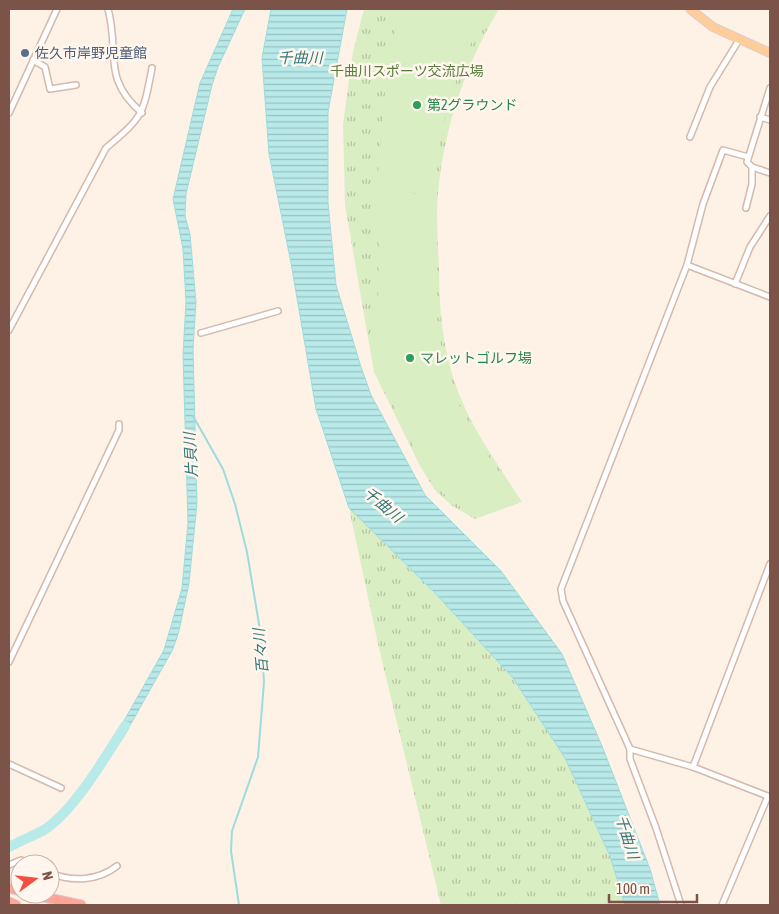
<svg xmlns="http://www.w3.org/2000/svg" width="779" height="914" font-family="'Asap Condensed','Noto Sans JP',sans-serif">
  <defs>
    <pattern id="grass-tufts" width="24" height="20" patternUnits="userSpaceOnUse" patternTransform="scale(1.25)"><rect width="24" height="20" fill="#daeec3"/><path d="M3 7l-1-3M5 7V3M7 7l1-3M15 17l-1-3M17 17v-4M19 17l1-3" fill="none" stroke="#b6c3a0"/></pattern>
    <pattern id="water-rules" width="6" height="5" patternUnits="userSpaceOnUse" patternTransform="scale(1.25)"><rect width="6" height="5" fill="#b8eaea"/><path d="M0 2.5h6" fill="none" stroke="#9bc0c0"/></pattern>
  </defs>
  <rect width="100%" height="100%" fill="#fef1e6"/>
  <g fill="url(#grass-tufts)">
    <path d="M364,9H499C463,68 440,140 437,210C437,229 438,248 439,267C439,307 442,345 455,383C469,426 498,464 522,502L475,519L451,505L434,489L419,464L374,372L345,205L343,124L353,52Z"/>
    <polygon points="349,508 435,593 513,678 565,758 610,856 625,905 441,905 378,644"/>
  </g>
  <g fill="#daeec3">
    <path d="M399,9H482C479,32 466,51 459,73C445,110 437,151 432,189C423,198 389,189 377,186L385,92Z"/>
    <path d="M377,188L432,196C434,260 431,324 451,385C465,427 495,464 518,501L476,516L453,502L439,489L421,462L376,370L373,324L378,311L379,233L375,204Z"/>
  </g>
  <g fill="url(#water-rules)" stroke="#9ddcdd">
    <polygon points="233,9 245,9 218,67 212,85 186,194 185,216 190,234 196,302 193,349 197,503 189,583 179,631 173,649 123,738 116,735 164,650 182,588 188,523 183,355 186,302 183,249 173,199 200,83"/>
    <polygon points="271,9 347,9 328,112 328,203 336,285 361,367 371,395 425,495 501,571 562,654 602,746 650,869 660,905 625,905 610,856 565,758 513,678 435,593 349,508 316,409 291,263 269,154 262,58"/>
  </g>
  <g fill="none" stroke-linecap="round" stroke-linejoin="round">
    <polyline stroke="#9ddcdd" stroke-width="2" points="193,416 223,469 235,504 247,552 261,636 264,682 258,757 232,831 231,851 239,905"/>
    <path stroke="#b8eaea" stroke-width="10" d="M9,847C20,841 33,836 44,830C74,811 106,756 125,726"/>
    <defs>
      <g id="street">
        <path d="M108,9C120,53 101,78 142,113"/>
        <polyline points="33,60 45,67 50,89 76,85"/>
        <polyline points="770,88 747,162 752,167 770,173"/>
        <polyline points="9,113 57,9"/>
        <polyline points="760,117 770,120"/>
        <polyline points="690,137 710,87 739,40"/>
        <polyline points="746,208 752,184 752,167"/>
        <polyline points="687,265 770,297"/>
        <polyline points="735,284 750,247 770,216"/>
        <path d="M9,330L106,148C143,117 143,115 152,68"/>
        <polyline points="201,333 278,311"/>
        <polyline points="9,662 119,430 119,424"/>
        <polyline points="630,749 693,767 770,797"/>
        <polyline points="9,764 61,788"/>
        <polyline points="693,767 770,564"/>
        <polyline points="9,865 21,860 32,864"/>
        <path d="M50,873C72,882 98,881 117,866"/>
        <polyline points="681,905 656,828 630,759 630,749 563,601 561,589 687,265 703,204 723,150 748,157"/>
        <polyline points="722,905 768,796"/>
      </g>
      <polyline id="primary" points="690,9 713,27 770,53"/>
      <g id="highway">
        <polyline points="9,888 20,891"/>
        <polyline points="30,894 81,905"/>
        <polyline points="9,902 16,905"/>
      </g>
    </defs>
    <use href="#street" stroke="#d4b9ad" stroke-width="8"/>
    <use href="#primary" stroke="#dacfcc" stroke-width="10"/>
    <use href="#highway" stroke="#dacfcc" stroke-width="11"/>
    <use href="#street" stroke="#fff" stroke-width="5"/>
    <use href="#primary" stroke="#ffcc9c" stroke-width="8"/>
    <use href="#highway" stroke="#fea498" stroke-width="9"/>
  </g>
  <circle fill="#5c6f8a" stroke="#fff6ee" stroke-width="2" cx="25" cy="53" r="5"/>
  <g fill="#2e9e5b" stroke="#fff6ee" stroke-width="2">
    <circle cx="417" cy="105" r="5"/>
    <circle cx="410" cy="358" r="5"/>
  </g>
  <g text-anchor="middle" stroke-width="5" stroke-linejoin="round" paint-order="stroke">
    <g font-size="14" fill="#4e5e75" stroke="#fff6ee" text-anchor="start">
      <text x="35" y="58">佐久市岸野児童館</text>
    </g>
    <g font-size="14" fill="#587b3c" stroke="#fff6ee">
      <text x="407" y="76">千曲川スポーツ交流広場</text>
    </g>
    <g font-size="14" fill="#27864d" stroke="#fff6ee" text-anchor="start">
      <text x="427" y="110">第2グラウンド</text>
      <text x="420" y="363">マレットゴルフ場</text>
    </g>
    <g font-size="15" font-style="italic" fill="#377879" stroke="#fff6ee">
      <text x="300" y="63">千曲川</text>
      <text transform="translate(191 455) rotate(-93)" y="5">片貝川</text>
      <text transform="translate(383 505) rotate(40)" y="5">千曲川</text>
      <text transform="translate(261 651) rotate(-95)" y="5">百々川</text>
      <text transform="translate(627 837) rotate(73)" y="5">千曲川</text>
    </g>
  </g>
  <rect width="779" height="914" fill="none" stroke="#7b5348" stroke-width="20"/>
  <g transform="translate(35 879) rotate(75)"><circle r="24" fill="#fff6ee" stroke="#cab5ac"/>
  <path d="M0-4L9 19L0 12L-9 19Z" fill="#f34f41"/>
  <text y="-8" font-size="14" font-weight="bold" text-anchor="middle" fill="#7b5348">N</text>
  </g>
  <path d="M609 894v8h88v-8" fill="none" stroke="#7b5348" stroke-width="2.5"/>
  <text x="616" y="894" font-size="15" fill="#7b5348" stroke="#fff6ee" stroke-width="4" paint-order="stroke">100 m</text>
</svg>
